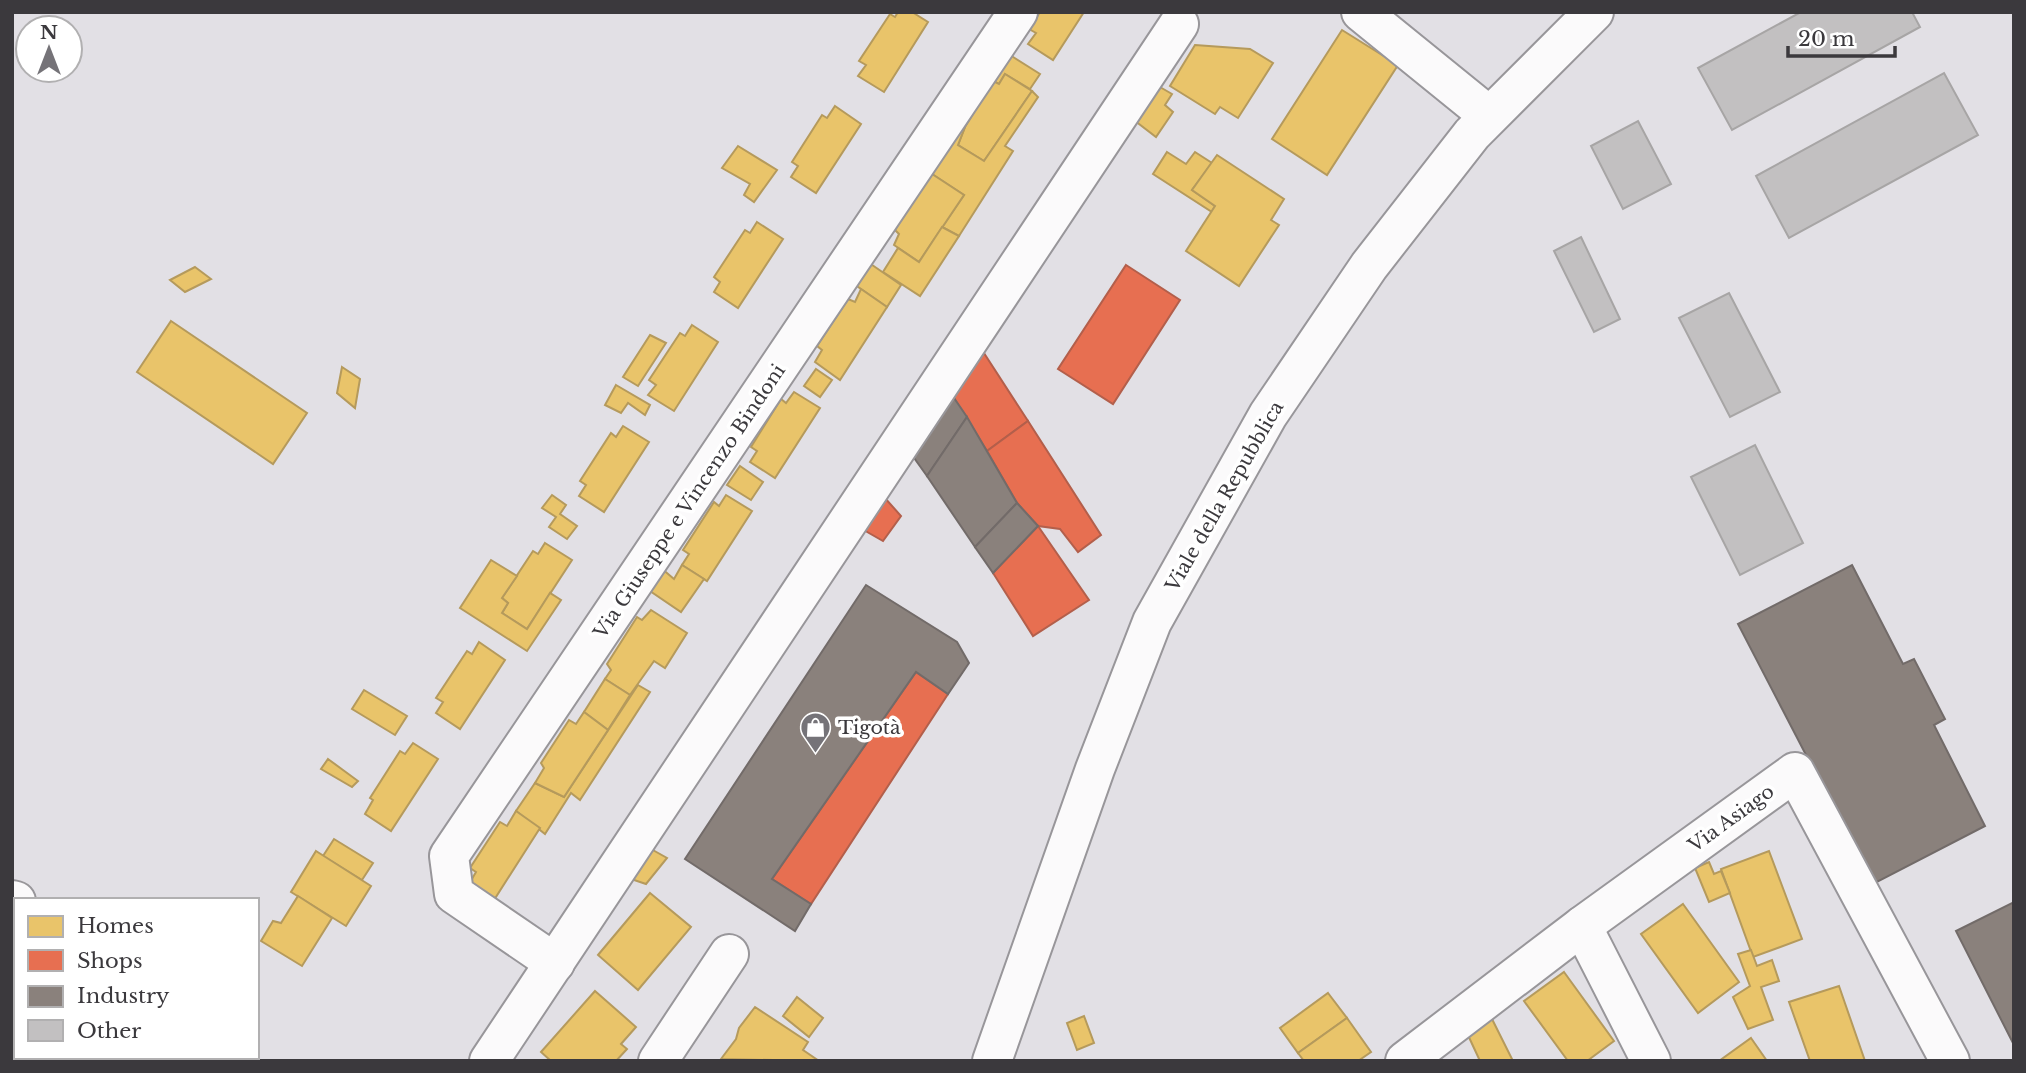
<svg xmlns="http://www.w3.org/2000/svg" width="2026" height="1073" font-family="'Libre Baskerville',serif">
  <rect width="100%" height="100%" fill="#e2e0e5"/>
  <g fill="#e9c46a" stroke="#b59a5c" stroke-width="2">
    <polygon points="898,12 912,12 928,22 884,92 858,76 866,65 859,61 890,14 895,17"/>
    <polygon points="1040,12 1084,12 1053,60 1028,44 1036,33 1029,29"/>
    <polygon points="1342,30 1398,65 1327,175 1272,139"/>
    <polygon points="1195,45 1250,49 1273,63 1238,118 1220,107 1215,114 1170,86"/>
    <polygon points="1002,50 1040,74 1030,89 1005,74 999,84 985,76"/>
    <polygon points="1005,74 1032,91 984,161 958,145 965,127 993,81 999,84"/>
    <polygon points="1153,83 1172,94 1165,105 1173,112 1156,137 1130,117"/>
    <polygon points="1032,91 1038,97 1005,146 1013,151 959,236 942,227 964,195 929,172 955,119 965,127 958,145 984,161"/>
    <polygon points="835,106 861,124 816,193 791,177 798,166 792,162 822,115 827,118"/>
    <polygon points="738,146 777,170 754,202 744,195 750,184 722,168"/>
    <polygon points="1167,152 1186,164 1195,152 1212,163 1192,190 1215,206 1212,212 1153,174"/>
    <polygon points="1217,155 1284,199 1271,220 1279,225 1239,286 1186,251 1215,206 1192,190"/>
    <polygon points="929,172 964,195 919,262 894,245 899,234 895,230"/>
    <polygon points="757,222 783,239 738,308 714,292 720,282 714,277 745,230 750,233"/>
    <polygon points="942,227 959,236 920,296 883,272 898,248 919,262"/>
    <polygon points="865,260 901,285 887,307 851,282"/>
    <polygon points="195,267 211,279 185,292 170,280"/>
    <polygon points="861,289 887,307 840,380 815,362 822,350 817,346 848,299 855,302"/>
    <polygon points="171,321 307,413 273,464 137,372"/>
    <polygon points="692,325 718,342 674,411 648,395 656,385 649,380 680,333 685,336"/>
    <polygon points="650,335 666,343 638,386 623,377"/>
    <polygon points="342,367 360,379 355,408 337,393"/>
    <polygon points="816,369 832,380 820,397 804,386"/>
    <polygon points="616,385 650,405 645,415 628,403 621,413 605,405"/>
    <polygon points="794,392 820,408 775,478 750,462 757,451 751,447 781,399 786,403"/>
    <polygon points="623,426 649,442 604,512 579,496 586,485 580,481 611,433 616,437"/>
    <polygon points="740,466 763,482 751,500 727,485"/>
    <polygon points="552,495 566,505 560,514 577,526 567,539 549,527 556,517 542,508"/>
    <polygon points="726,495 752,511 707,581 682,565 689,554 683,550 714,502 719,506"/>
    <polygon points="545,543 572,560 527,629 502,613 508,603 502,598 533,551 538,554"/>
    <polygon points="491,560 517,576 502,598 508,603 502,613 527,629 550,593 561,600 527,651 460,608"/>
    <polygon points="682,565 704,579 681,612 647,589 661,568 674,579"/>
    <polygon points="651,610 687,633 665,668 654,661 630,695 605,679 611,670 607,664 637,617 642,620"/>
    <polygon points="479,642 505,660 460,729 436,713 443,702 436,698 467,651 472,654"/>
    <polygon points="605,679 630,695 608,730 584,712"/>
    <polygon points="638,685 650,692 580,800 571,793 545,834 516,811 535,783 564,797"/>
    <polygon points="364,690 407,716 395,735 352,709"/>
    <polygon points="584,712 608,730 564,797 535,783 544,768 541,763 569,720 576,724"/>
    <polygon points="413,743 438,759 391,831 365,814 373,800 370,798 400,751 405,754"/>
    <polygon points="328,759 358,781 352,787 321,769"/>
    <polygon points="516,811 540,828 494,900 469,884 476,872 470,868 500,822 507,826"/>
    <polygon points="334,839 373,863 362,880 323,856"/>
    <polygon points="651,849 667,858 646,884 631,879"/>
    <polygon points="316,851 371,886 346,926 291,892"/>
    <polygon points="1769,851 1802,939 1753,957 1721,869"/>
    <polygon points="1709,862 1714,874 1721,871 1730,893 1709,902 1695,868"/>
    <polygon points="650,893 691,927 638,990 598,955"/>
    <polygon points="298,896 332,918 302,966 261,941 273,921 281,923"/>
    <polygon points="1683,904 1739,982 1698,1013 1641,934"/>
    <polygon points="1751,950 1757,966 1772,960 1779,981 1761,987 1773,1020 1748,1029 1733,997 1750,986 1738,954"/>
    <polygon points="1564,972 1614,1041 1587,1061 1568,1061 1524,1001"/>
    <polygon points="1839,986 1865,1061 1810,1061 1789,1002"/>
    <polygon points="595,991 636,1027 621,1044 627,1049 616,1061 551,1061 541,1052"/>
    <polygon points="1328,993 1347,1018 1298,1053 1280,1028"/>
    <polygon points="797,997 823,1018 809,1037 783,1016"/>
    <polygon points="755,1007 808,1042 803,1050 819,1061 721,1059 736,1039 739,1028"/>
    <polygon points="1084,1016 1094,1043 1077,1050 1067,1023"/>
    <polygon points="1491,1017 1513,1061 1480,1061 1467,1033"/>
    <polygon points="1347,1018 1371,1052 1358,1061 1304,1061 1298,1053"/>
    <polygon points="1751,1038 1767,1061 1719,1061"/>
  </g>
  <g fill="#e76f51" stroke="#b35f4b" stroke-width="2">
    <polygon points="1126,265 1180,300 1113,404 1058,369"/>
    <polygon points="982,350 1028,421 987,451 952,395"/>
    <polygon points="1028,421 1101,535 1078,552 1060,529 1038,526 1017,503 987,451"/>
    <polygon points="884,497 901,516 883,541 862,529"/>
    <polygon points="1038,526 1089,600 1033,636 993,573"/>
    <polygon points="916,672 948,694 811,904 772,879"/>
  </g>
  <g fill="#8a817c" stroke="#726b69" stroke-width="2">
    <polygon points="952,395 967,417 927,476 912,455"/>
    <polygon points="967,417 1017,503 975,547 927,476"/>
    <polygon points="1017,503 1038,526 993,573 975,547"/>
    <polygon points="1852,565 1903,664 1914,659 1945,719 1934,725 1985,826 1873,884 1738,624"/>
    <polygon points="866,585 957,642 969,663 948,694 916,672 772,879 811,904 795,931 685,859"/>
    <polygon points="2014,902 2014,1045 1956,931"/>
  </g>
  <g fill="#c2c0c1" stroke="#a7a5a5" stroke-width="2">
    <polygon points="1801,12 1912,12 1920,27 1732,130 1698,68"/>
    <polygon points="1944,73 1978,135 1789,238 1756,176"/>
    <polygon points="1638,121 1671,184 1623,209 1591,146"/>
    <polygon points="1581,237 1620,319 1594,332 1554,251"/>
    <polygon points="1729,293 1780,392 1730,417 1679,318"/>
    <polygon points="1755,445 1803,543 1740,575 1691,477"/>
  </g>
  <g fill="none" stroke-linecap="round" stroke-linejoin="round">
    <defs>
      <g id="minor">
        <polyline points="1361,12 1488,115"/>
        <polyline points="12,900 16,901"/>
        <polyline points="1582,926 1651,1061"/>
        <polyline points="555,963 454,894 449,856 1018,12"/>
        <polyline points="236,1057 238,1061"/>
        <polyline points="489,1061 1179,24"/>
        <polyline points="658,1061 729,954"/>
        <polyline points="1405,1061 1582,926 1795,772 1950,1061"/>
      </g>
      <polyline id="major" points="992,1061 1095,769 1152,622 1268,415 1369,266 1472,134 1594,12"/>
    </defs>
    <use href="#minor" stroke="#98969a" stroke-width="42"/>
    <use href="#major" stroke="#98969a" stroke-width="42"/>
    <use href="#minor" stroke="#fbfafb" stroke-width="38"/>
    <use href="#major" stroke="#fbfafb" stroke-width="38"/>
  </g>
  <defs>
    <symbol id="shop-pin" viewBox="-11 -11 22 30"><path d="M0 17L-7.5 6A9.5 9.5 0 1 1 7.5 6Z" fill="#757378" stroke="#fff"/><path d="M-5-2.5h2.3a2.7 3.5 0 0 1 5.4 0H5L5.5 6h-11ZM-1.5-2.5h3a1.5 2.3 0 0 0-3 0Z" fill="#fff"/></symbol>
  </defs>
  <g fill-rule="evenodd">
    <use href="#shop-pin" x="798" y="710" width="35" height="47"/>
  </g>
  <g text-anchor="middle" stroke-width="7" stroke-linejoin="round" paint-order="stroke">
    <g font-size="19" fill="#3b393d" stroke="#fff">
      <text transform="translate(1224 496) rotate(-60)" y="7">Viale della Repubblica</text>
      <text transform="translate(689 501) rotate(-56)" y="7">Via Giuseppe e Vincenzo Bindoni</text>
      <text transform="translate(1731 818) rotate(-36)" y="7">Via Asiago</text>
    </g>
    <g font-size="19" fill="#3b393d" stroke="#fff" text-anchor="start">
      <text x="838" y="734">Tigotà</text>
    </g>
  </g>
  <rect width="2026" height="1073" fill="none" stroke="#3b393d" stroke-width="28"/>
  <rect x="14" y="898" width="245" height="161" fill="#ffffff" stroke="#b1b0b1" stroke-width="2"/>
  <rect x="28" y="916" width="35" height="21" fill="#e9c46a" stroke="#b1b0b1" stroke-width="2"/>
  <text x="77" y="933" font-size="21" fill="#3b393d">Homes</text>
  <rect x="28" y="950" width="35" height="21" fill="#e76f51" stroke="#b1b0b1" stroke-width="2"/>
  <text x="77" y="968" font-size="21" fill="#3b393d">Shops</text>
  <rect x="28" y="986" width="35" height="21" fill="#8a817c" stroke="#b1b0b1" stroke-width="2"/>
  <text x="77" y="1003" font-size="21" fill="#3b393d">Industry</text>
  <rect x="28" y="1020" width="35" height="21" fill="#c2c0c1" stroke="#b1b0b1" stroke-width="2"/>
  <text x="77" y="1038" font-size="21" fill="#3b393d">Other</text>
  <g transform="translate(49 49)"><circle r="33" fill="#ffffff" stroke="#b1b0b1" stroke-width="2"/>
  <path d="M0-5L12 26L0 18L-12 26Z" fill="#757378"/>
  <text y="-10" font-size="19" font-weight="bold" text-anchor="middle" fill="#3b393d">N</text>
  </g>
  <path d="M1788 46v10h107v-10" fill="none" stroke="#3b393d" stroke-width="3.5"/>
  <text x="1798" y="46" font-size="21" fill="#3b393d" stroke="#ffffff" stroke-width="5" paint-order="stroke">20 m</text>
</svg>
